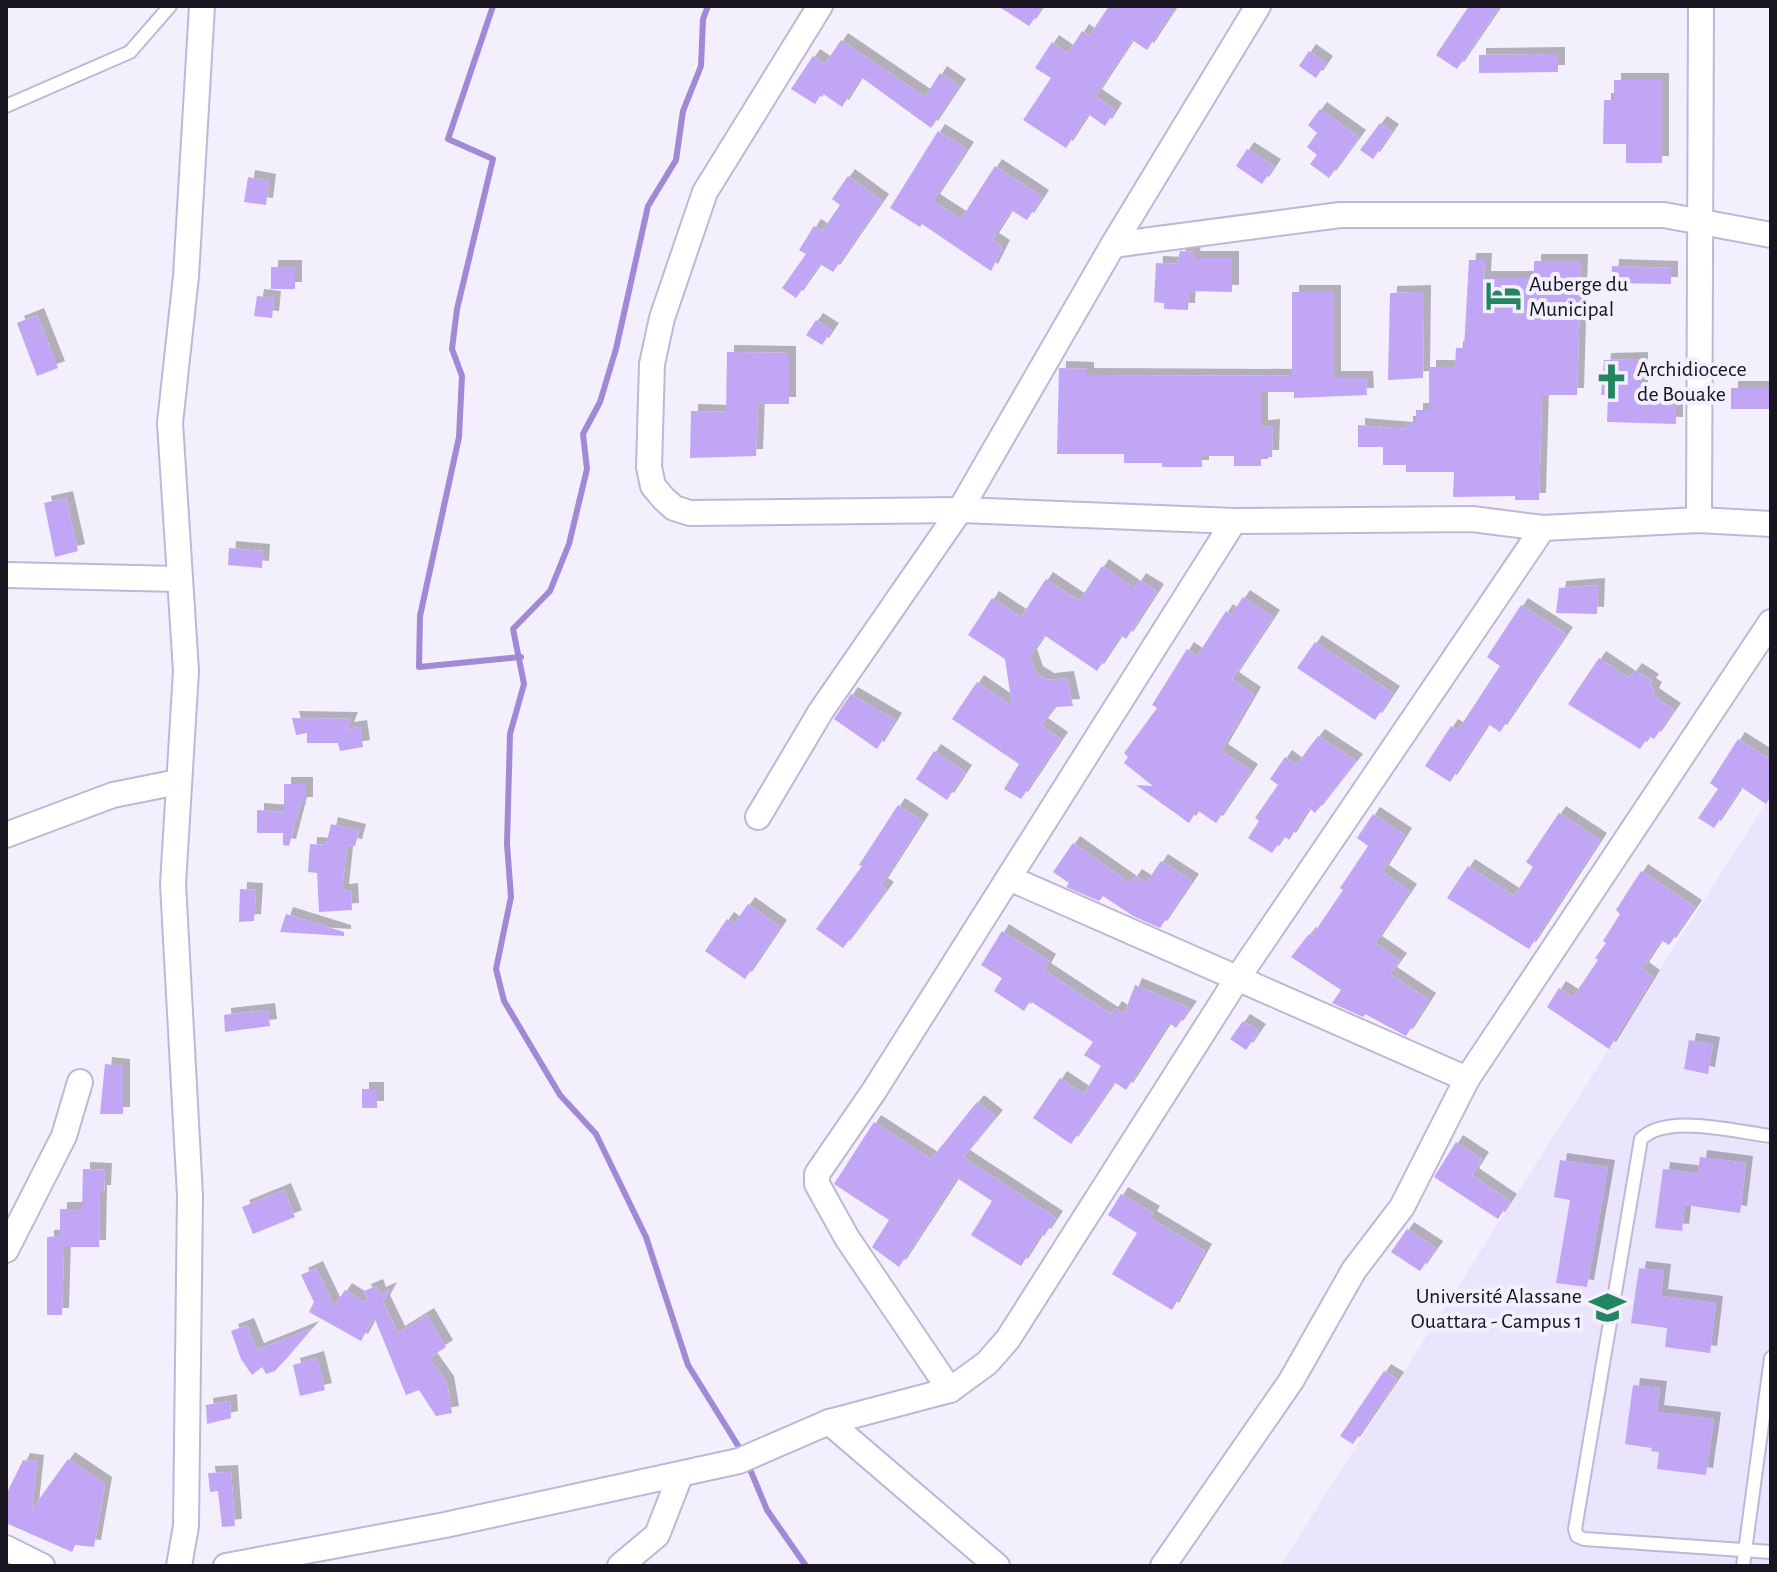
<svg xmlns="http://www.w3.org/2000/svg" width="1777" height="1572" font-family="'Alegreya Sans',sans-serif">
  <defs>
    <filter id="shadow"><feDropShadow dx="7" dy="-7" stdDeviation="0" flood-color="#0004"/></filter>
  </defs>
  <rect width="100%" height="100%" fill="#f3effd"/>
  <polygon fill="#ebe4fd" points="1771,795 1771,1566 1280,1566 1611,1046"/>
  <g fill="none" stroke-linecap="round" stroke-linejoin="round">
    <g stroke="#a289d5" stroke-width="6">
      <polyline points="493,6 448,139 493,159 457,309 452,349 462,376 459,437 420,616 419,667 521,657"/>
      <polyline points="708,6 703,19 701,66 683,111 676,160 648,206 616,349 600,402 583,434 587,469 569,544 550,591 513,629 524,684 510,734 507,844 511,897 496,969 504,1001 560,1095 596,1134 646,1237 688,1365 742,1452"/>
      <polyline points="747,1462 767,1510 806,1566"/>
    </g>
  </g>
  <g fill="#c0a6f5" filter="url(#shadow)">
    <polygon points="998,6 1043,6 1029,26"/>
    <polygon points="1109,6 1176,6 1147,50 1132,40 1095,96 1115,110 1105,126 1088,114 1066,148 1023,120 1051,78 1035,68 1052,42 1068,53 1082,31 1089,36"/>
    <polygon points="1469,6 1500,6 1457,69 1436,55"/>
    <polygon points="841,40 925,97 940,73 959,86 931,128 861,77 842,107 822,93 815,104 791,89 813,56 825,64"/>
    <polygon points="1309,51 1326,63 1316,78 1299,66"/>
    <polygon points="1558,54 1558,72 1479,73 1479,55"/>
    <polygon points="1614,80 1662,80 1662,163 1626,163 1626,144 1603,144 1604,100 1614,100"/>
    <polygon points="1320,109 1359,137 1329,178 1310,164 1317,155 1307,147 1317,133 1308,125"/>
    <polygon points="1380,123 1392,131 1373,159 1360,150"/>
    <polygon points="938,131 967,149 933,201 961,219 995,166 1042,197 1027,220 1011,210 992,240 1003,247 991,271 922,224 920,227 890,208"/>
    <polygon points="1247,149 1274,166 1262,184 1236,166"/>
    <polygon points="848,176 882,201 833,272 820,264 796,298 782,288 806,254 799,250 814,226 822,231 840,205 832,199"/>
    <polygon points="248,177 269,181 266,205 244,202"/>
    <polygon points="1180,251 1194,252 1193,258 1232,258 1232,292 1189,291 1188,310 1164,309 1164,303 1154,302 1156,263 1177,264"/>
    <polygon points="1469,260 1485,260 1484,278 1534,278 1534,261 1581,261 1577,395 1542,395 1539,500 1515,500 1515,496 1453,497 1454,472 1406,472 1406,465 1383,465 1383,447 1358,447 1358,425 1406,429 1406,423 1416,423 1416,410 1429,410 1429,367 1455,367 1456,348 1464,348"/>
    <polygon points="1612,266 1671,268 1671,284 1611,283"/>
    <rect x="271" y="267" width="24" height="22"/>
    <polygon points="1292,292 1334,292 1334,378 1366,378 1367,395 1294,398 1294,392 1261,392 1261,427 1273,426 1272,457 1261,457 1261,466 1234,466 1234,456 1202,456 1202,467 1162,467 1162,463 1124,463 1124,454 1057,454 1059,368 1087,369 1087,375 1292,376"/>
    <polygon points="1424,292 1423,378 1388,380 1390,293"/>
    <polygon points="257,296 274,298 272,318 254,316"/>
    <polygon points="37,315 58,368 37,376 17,323"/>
    <polygon points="816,320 832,330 822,345 806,335"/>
    <polygon points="727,352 789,353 789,404 758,404 756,456 690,458 691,411 726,412"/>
    <polygon points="1641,359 1641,398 1676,399 1676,424 1607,422 1608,395 1601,395 1604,360"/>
    <rect x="1731" y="388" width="40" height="21"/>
    <polygon points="66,498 78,551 55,557 44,503"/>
    <polygon points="229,548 263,551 262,568 228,565"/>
    <polygon points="1102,566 1134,588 1139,580 1157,591 1126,639 1121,635 1097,671 1044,635 1030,656 1036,673 1047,680 1067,678 1073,706 1055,707 1041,725 1061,739 1021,799 1004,789 1019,764 952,719 977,682 1012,706 1005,659 968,635 992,598 1021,617 1046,579 1079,601"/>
    <polygon points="1598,585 1597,614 1556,613 1559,588"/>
    <polygon points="1243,597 1273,617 1232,679 1254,694 1221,751 1251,771 1216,823 1197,810 1189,823 1136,785 1153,786 1124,763 1128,757 1124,753 1157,708 1152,705 1187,649 1197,656 1226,611 1231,615"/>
    <polygon points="1521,605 1566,634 1500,732 1488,724 1450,782 1425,766 1451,726 1458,730 1500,666 1487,657"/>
    <polygon points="1315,642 1393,693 1375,720 1297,668"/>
    <polygon points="1599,658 1629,678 1635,670 1652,681 1649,685 1655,689 1652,695 1674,710 1654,739 1649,736 1640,749 1568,704"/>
    <polygon points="851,694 895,720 877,749 834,719"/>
    <polygon points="292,718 351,719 347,729 360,727 363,747 340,751 338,743 307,743 307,733 296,735"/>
    <polygon points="1318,736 1356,761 1315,813 1309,808 1289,840 1284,836 1272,853 1248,838 1259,821 1255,818 1278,785 1270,779 1285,757 1296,765"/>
    <polygon points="1738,739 1771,760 1771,795 1766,804 1741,787 1714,828 1698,818 1718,789 1710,783"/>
    <polygon points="934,751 965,772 947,800 916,779"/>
    <polygon points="284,784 306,784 306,804 300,804 289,846 283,845 283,833 257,833 257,810 284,812"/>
    <polygon points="898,805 922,821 881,885 887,889 843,948 816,929 862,866 859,865"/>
    <polygon points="1559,813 1600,840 1529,949 1447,898 1468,866 1514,896 1533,867 1526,862"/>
    <polygon points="1373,814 1405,835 1382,872 1410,891 1375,943 1400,960 1390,974 1429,1000 1406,1036 1365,1014 1363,1017 1332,1003 1341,990 1291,957 1309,934 1312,936 1343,890 1340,888 1368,846 1357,838"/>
    <polygon points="331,824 359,831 355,846 347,845 342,891 351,890 352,910 319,912 317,873 308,872 310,844 326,845"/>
    <polygon points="1073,843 1130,883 1135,876 1146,883 1161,861 1192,881 1160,928 1133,916 1103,896 1099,901 1066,887 1069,883 1053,872"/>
    <polygon points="1641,871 1695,907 1669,945 1661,940 1642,969 1653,977 1609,1049 1547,1007 1559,988 1573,997 1598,960 1595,958 1606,943 1603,941 1620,914 1616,910"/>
    <polygon points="240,889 256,890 254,921 239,922"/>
    <polygon points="748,904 780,927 745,979 705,951 727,919 734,924"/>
    <polygon points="286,914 344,932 344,936 280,932"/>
    <polygon points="1002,931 1049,961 1044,970 1111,1014 1115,1008 1124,1014 1135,985 1190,1008 1176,1028 1169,1023 1126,1090 1114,1082 1071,1144 1033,1118 1060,1078 1084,1094 1101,1066 1084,1055 1093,1042 1030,1001 1024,1011 994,991 1002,978 981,965"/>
    <polygon points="268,1010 270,1026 225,1032 224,1015"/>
    <polygon points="1243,1021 1259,1031 1246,1050 1230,1039"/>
    <polygon points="1689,1040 1713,1044 1708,1074 1684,1069"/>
    <polygon points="105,1064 123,1066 123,1114 100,1114"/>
    <rect x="362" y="1089" width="15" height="19"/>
    <polygon points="977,1102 996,1117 963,1157 1056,1218 1044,1236 1041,1234 1021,1266 971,1235 992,1201 957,1178 899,1267 872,1247 889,1220 834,1184 874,1122 931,1159"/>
    <polygon points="1456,1142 1482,1159 1472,1175 1510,1201 1498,1219 1434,1177"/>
    <polygon points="1700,1157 1746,1163 1740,1213 1685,1205 1682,1231 1655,1228 1663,1169 1698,1173"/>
    <polygon points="1560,1160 1608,1167 1587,1287 1556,1283 1570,1200 1554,1197"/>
    <polygon points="83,1169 105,1170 104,1192 100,1192 99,1247 64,1247 62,1315 47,1315 47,1237 60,1236 60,1209 82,1209"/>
    <polygon points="284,1190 295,1217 253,1234 242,1207"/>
    <polygon points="1121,1194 1153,1213 1150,1218 1205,1251 1172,1310 1112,1274 1137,1233 1108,1215"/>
    <polygon points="1407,1229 1436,1248 1420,1271 1391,1252"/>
    <polygon points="316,1268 334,1306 345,1290 364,1302 368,1301 364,1291 376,1286 379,1294 390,1289 383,1302 398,1333 427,1315 446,1347 429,1358 447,1383 452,1413 436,1416 419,1390 406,1395 374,1317 361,1341 309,1312 314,1302 301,1275"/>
    <polygon points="1639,1268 1664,1271 1661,1296 1716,1303 1710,1353 1665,1347 1667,1328 1631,1323"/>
    <polygon points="247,1325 257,1350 312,1328 275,1371 266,1374 262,1367 252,1375 241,1359 231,1331"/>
    <polygon points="317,1358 325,1390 300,1396 293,1365"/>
    <polygon points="1384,1371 1397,1379 1353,1444 1340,1436"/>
    <polygon points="1633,1385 1660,1388 1657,1412 1714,1419 1706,1475 1657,1469 1659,1452 1651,1451 1652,1448 1625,1444"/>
    <polygon points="230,1401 231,1418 207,1424 206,1405"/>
    <polygon points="68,1459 105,1484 94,1547 75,1545 72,1552 6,1523 6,1495 23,1460 37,1462 32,1509"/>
    <polygon points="231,1472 235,1526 222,1527 218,1491 210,1492 208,1473"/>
  </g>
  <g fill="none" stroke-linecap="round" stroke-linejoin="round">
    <defs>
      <g id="lane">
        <polyline points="6,106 130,52 170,6"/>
        <path d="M1771,1136C1735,1132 1667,1113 1641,1139L1575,1529L1577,1536L1584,1539L1771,1552"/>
        <polyline points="1743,1566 1771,1358"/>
      </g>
      <g id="street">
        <polyline points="820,6 705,192 662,318 652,364 649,467 653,486 664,499 674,508 690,513 960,510 1234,521 1472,519 1543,528 1699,520 1771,524"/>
        <polyline points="1113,245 1340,215 1664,215 1771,235"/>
        <polyline points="1699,520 1701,6"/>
        <polyline points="6,575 179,579"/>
        <polyline points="758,817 821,711 960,510 1113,245 1258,6"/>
        <polyline points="6,835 113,795 178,782"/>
        <polyline points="1009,878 1467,1079"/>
        <polyline points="6,1250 64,1136 80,1082"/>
        <polyline points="950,1390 847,1238 817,1184 817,1174 874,1091 1234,521"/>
        <polyline points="829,1422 997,1566"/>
        <polyline points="6,1548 42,1566"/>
        <polyline points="179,1566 186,1526 190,1196 173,884 186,671 170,423 186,276 202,6"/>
        <polyline points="226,1566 445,1525 739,1461 829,1422 950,1390 987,1363 1008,1339 1237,979 1543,528"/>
        <polyline points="620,1566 657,1535 680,1476"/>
        <polyline points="1163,1566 1291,1381 1354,1270 1402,1207 1467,1079 1771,622"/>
      </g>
    </defs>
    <use href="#lane" stroke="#c0b6d8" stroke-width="16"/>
    <use href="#street" stroke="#c0b6d8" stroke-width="28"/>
    <use href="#lane" stroke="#fff" stroke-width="12"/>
    <use href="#street" stroke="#fff" stroke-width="24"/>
  </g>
  <defs>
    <symbol id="hotel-bare" viewBox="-9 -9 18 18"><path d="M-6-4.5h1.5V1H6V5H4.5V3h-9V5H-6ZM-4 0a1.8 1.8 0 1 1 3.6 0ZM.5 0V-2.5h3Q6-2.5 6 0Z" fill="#238660" stroke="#f3effd" stroke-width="2.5" paint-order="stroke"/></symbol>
    <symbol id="church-bare" viewBox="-9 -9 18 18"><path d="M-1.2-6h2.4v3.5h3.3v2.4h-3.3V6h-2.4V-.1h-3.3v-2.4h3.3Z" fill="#238660" stroke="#f3effd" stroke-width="2.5" paint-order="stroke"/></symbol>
    <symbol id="university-bare" viewBox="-9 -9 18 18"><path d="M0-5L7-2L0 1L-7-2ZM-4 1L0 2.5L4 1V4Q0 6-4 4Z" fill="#238660" stroke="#f3effd" stroke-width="2.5" paint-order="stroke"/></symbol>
  </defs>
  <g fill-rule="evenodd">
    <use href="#hotel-bare" x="1478" y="270" width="51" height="51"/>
    <use href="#church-bare" x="1586" y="356" width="51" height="51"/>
    <use href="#university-bare" x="1582" y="1282" width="51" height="51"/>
  </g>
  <g text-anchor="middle" stroke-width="8" stroke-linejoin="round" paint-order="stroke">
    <g font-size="22" fill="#181420" stroke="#f3effd" text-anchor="start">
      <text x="1529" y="291">Auberge du<tspan x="1529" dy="25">Municipal</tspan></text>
      <text x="1637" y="376">Archidiocece<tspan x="1637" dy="25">de Bouake</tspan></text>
      <text x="1582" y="1303" text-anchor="end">Université Alassane<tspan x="1582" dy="25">Ouattara - Campus 1</tspan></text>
    </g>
  </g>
  <rect width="1777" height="1572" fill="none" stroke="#181420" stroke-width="16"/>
</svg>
